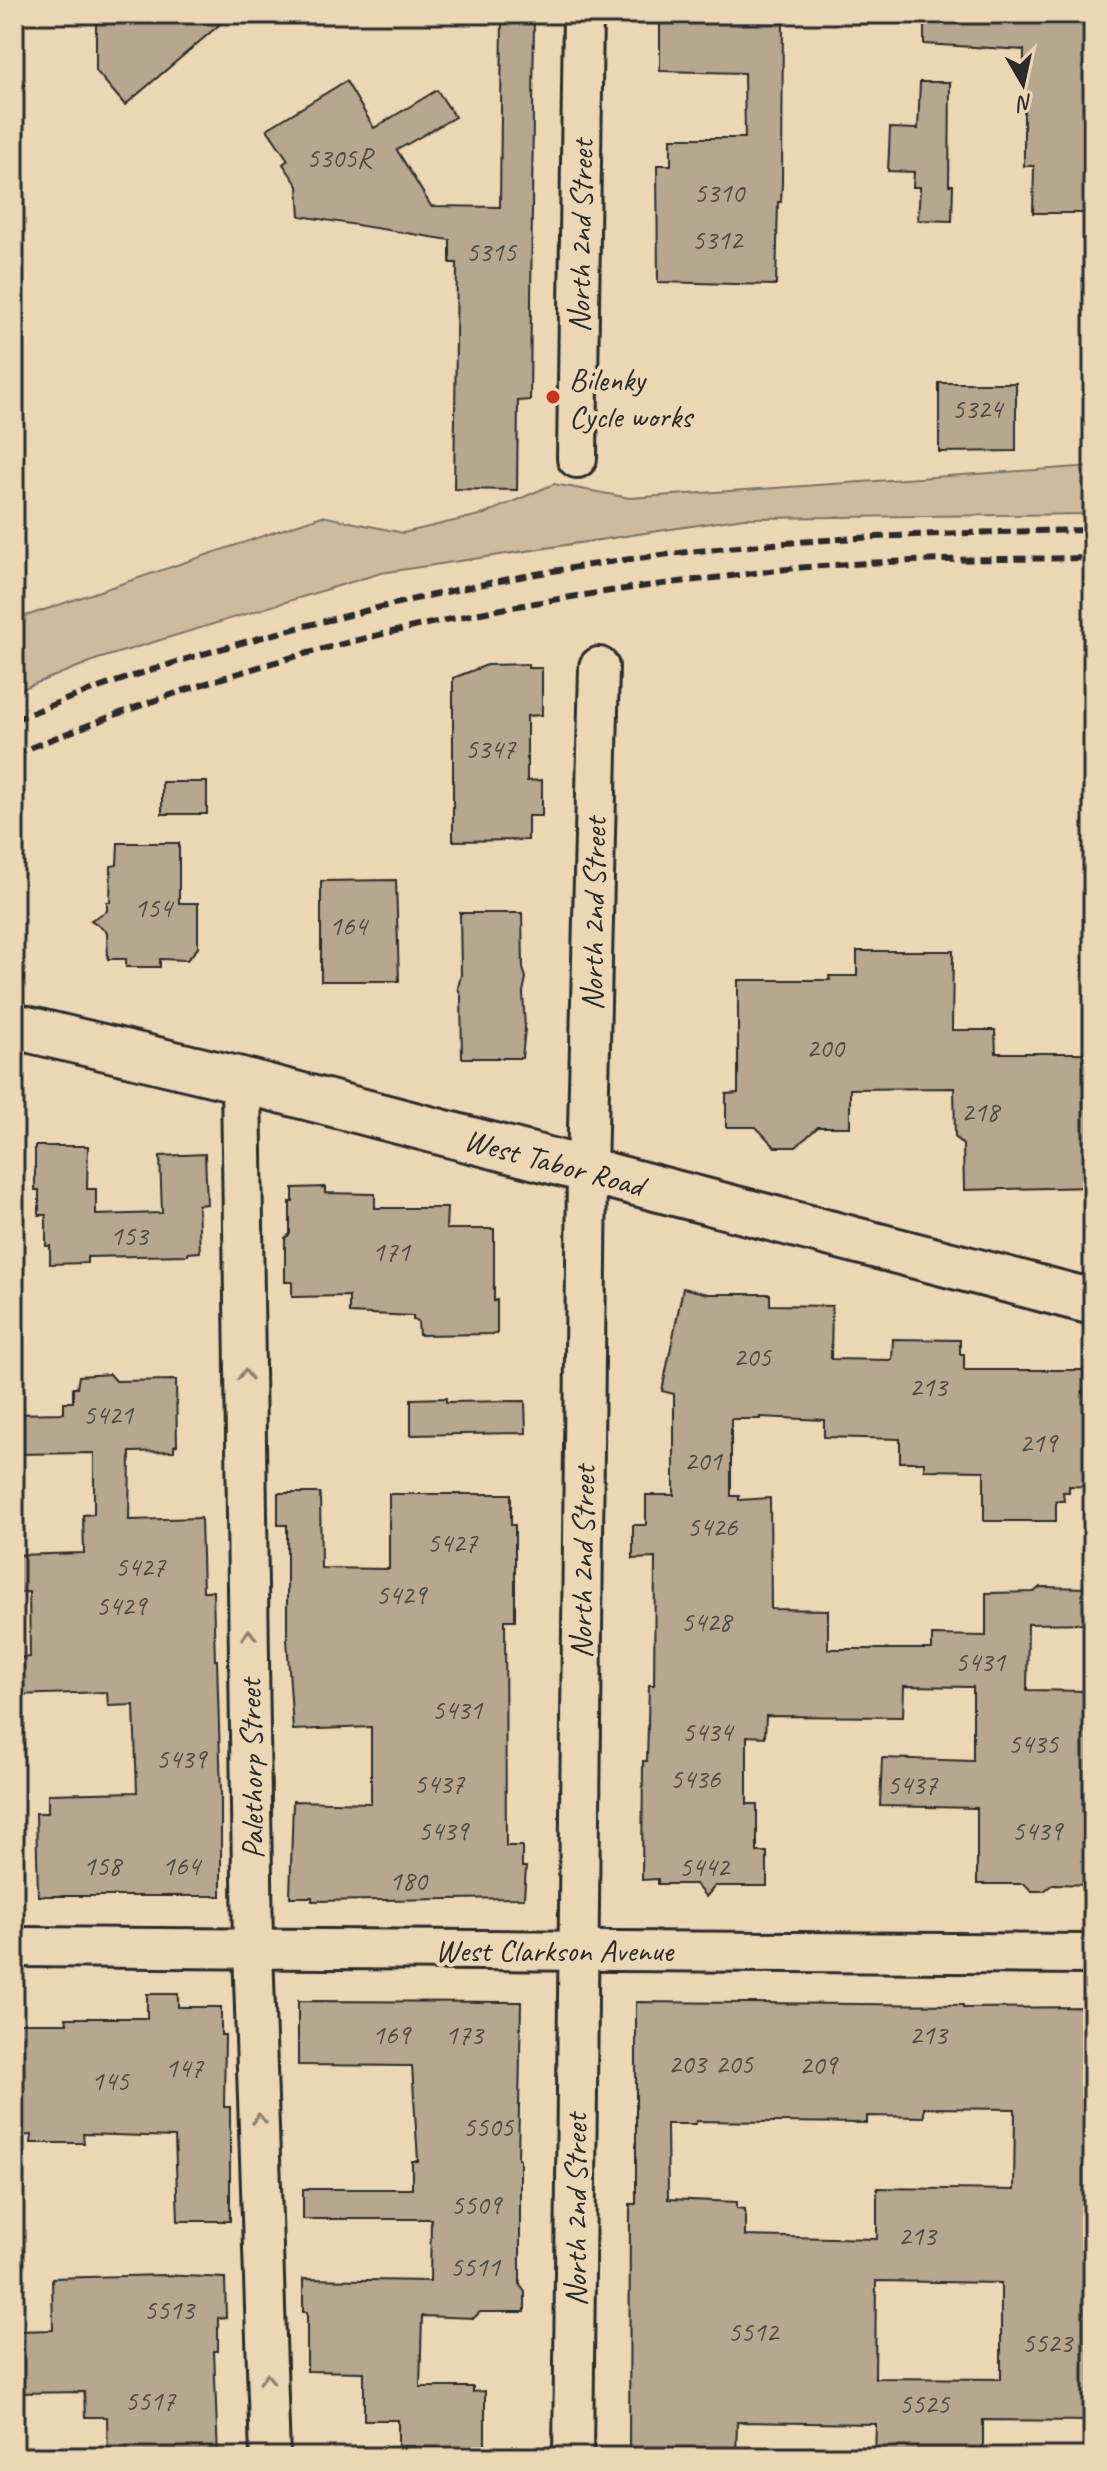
<svg xmlns="http://www.w3.org/2000/svg" width="1107" height="2471" font-family="Caveat,sans-serif">
  <rect width="100%" height="100%" fill="#ecd7b5"/>
  <filter id="ink" filterUnits="userSpaceOnUse"><feTurbulence type="fractalNoise" baseFrequency=".0125" numOctaves="2"/><feDisplacementMap in="SourceGraphic" scale="16" xChannelSelector="R" yChannelSelector="G"/><feConvolveMatrix kernelMatrix="1 2 1 2 8 2 1 2 1" color-interpolation-filters="sRGB"/></filter>
  <g filter="url(#ink)">
    <polygon fill="#cdbb9f" stroke="#7c7365" stroke-width="2" points="1093,466 1093,514 744,518 381,573 98,659 14,692 14,620 322,516 403,533 484,514 554,484 630,498"/>
    <g fill="#b6a78e" stroke="#2b2b2b" stroke-width="2" fill-rule="evenodd">
      <polygon points="96,14 232,14 125,105 96,71"/>
      <polygon points="502,14 534,14 530,400 518,401 517,490 454,489 457,263 450,263 450,240 300,216 298,186 283,164 288,160 267,129 346,81 374,128 437,90 455,117 397,150 431,206 500,207"/>
      <polygon points="660,14 783,14 782,183 781,202 778,202 776,285 658,282 657,165 671,165 671,138 745,138 744,73 660,71"/>
      <polygon points="924,14 1093,14 1093,213 1033,213 1034,166 1024,166 1024,50 924,44"/>
      <polygon points="920,82 950,82 949,185 953,185 952,221 918,220 920,187 913,187 914,172 888,171 890,128 918,129"/>
      <polygon points="939,383 1016,383 1016,451 939,452"/>
      <polygon points="528,664 528,668 542,668 542,715 527,716 527,781 542,780 542,816 528,816 528,840 453,841 453,678 487,665"/>
      <rect x="162" y="782" width="45" height="32"/>
      <polygon points="118,843 179,843 179,903 198,903 198,948 187,960 160,959 160,967 126,967 126,959 108,959 107,932 91,920 107,911 107,902 110,902 111,866 117,865"/>
      <polygon points="396,880 399,981 321,981 321,881"/>
      <polygon points="460,913 522,913 523,968 526,978 523,992 525,1029 522,1058 462,1058 461,996 458,988 461,975"/>
      <polygon points="857,951 953,951 952,1030 995,1030 996,1053 1093,1053 1093,1187 964,1190 963,1145 955,1137 954,1088 850,1089 850,1127 818,1127 796,1147 775,1147 756,1127 726,1127 726,1094 738,1093 738,980 830,980 829,976 857,976"/>
      <polygon points="35,1146 88,1146 87,1189 96,1189 96,1215 162,1213 160,1156 205,1154 207,1204 198,1205 200,1252 188,1253 188,1255 87,1257 87,1263 50,1264 50,1246 46,1246 46,1215 39,1215 39,1190 35,1190"/>
      <polygon points="325,1187 325,1193 375,1194 375,1208 447,1208 446,1229 494,1229 494,1301 497,1300 497,1334 419,1335 418,1321 413,1320 413,1316 349,1313 349,1296 292,1297 292,1282 285,1282 285,1238 290,1234 290,1202 293,1202 293,1188"/>
      <polygon points="683,1288 708,1294 770,1294 770,1305 832,1306 831,1359 892,1360 893,1339 960,1340 960,1354 964,1354 964,1370 1093,1370 1093,1487 1069,1486 1069,1492 1063,1492 1064,1501 1056,1501 1056,1521 984,1521 984,1471 924,1470 924,1462 900,1462 900,1439 824,1437 824,1420 760,1417 760,1419 731,1419 731,1496 739,1496 739,1500 770,1498 771,1609 828,1610 828,1649 932,1649 932,1635 986,1636 986,1593 1034,1592 1040,1587 1093,1588 1093,1623 1028,1624 1027,1690 1086,1691 1086,1727 1093,1727 1093,1885 1053,1884 1044,1891 1032,1891 1024,1884 977,1884 977,1808 880,1806 882,1758 973,1761 973,1687 904,1686 903,1717 766,1716 765,1737 747,1736 747,1804 757,1804 757,1852 767,1852 767,1886 715,1886 706,1897 695,1884 658,1884 658,1879 642,1880 643,1761 647,1761 649,1685 654,1685 655,1558 633,1559 633,1525 646,1525 646,1495 674,1495 674,1394 662,1391"/>
      <polygon points="110,1374 116,1381 176,1380 177,1445 174,1446 174,1451 130,1452 129,1520 201,1518 203,1591 213,1591 215,1660 217,1660 221,1793 221,1896 38,1896 36,1813 48,1813 48,1794 137,1792 134,1705 108,1706 107,1692 14,1695 14,1658 30,1657 29,1592 14,1593 14,1555 84,1553 83,1515 94,1514 94,1453 14,1454 14,1414 64,1413 64,1402 73,1402 73,1388 77,1388 79,1376"/>
      <polygon points="446,1398 446,1402 525,1401 526,1433 411,1435 411,1399"/>
      <polygon points="278,1493 320,1493 321,1568 389,1569 389,1494 511,1494 511,1525 515,1525 515,1620 505,1620 506,1846 522,1846 522,1867 526,1867 524,1898 312,1901 312,1897 290,1897 293,1801 371,1803 371,1727 293,1730 287,1639 287,1525 278,1525"/>
      <polygon points="147,1994 178,1994 178,2007 221,2007 221,2035 225,2035 224,2107 230,2107 230,2221 178,2221 175,2137 83,2134 84,2143 31,2143 32,2135 14,2136 14,2023 67,2023 66,2018 147,2018"/>
      <polygon points="298,2001 521,2002 518,2159 520,2159 520,2285 525,2292 525,2312 480,2312 474,2318 422,2316 420,2387 473,2387 473,2392 485,2391 485,2450 414,2453 414,2446 398,2446 398,2420 364,2420 364,2372 307,2371 307,2312 303,2312 303,2279 430,2281 431,2219 303,2219 303,2189 412,2189 412,2161 418,2161 412,2066 298,2065"/>
      <path d="M636,2002L963,2005V2008L1093,2007V2421L983,2420V2457H875L876,2424L737,2422L736,2457H629L630,2204H636ZM924,2108L1015,2109L1014,2190L877,2188V2239L745,2236V2209L737,2208V2202L668,2199L667,2124H695L696,2121L867,2123V2116L924,2117ZM876,2281L1001,2283V2379L875,2378Z"/>
      <polygon points="163,2275 225,2278 226,2317 218,2318 218,2351 214,2351 218,2457 108,2457 107,2417 85,2417 84,2392 14,2393 14,2331 53,2330 52,2278"/>
    </g>
    <g fill="none" stroke-linecap="round" stroke-linejoin="round">
      <defs>
        <g id="minor">
          <polyline points="577,458 583,14"/>
          <polyline points="241,1080 253,1949 270,2457"/>
          <polyline points="14,1947 1093,1954"/>
          <polyline points="573,2457 587,1171 599,667"/>
        </g>
        <polyline id="tertiary" points="14,1026 241,1080 1093,1302"/>
      </defs>
      <use href="#minor" stroke="#2b2b2b" stroke-width="44"/>
      <use href="#tertiary" stroke="#2b2b2b" stroke-width="50"/>
      <use href="#minor" stroke="#ecd7b5" stroke-width="38"/>
      <use href="#tertiary" stroke="#ecd7b5" stroke-width="44"/>
      <g stroke="#2b2b2b" stroke-width="6" stroke-dasharray="12 6" stroke-linecap="butt">
        <path d="M14,720C119,677 227,645 337,618C446,590 558,567 670,554C810,538 952,532 1093,530"/>
        <path d="M14,755C47,740 82,728 115,715C307,643 510,600 714,578C749,574 786,568 822,566C912,559 1003,559 1093,558"/>
      </g>
    </g>
    <defs><path id="oneway-chevron" d="M-2-3.5L2.5 0L-2 3.5" fill="none" stroke-width="1.6" stroke-linecap="round" stroke-linejoin="round" transform="scale(2)"/></defs>
    <g stroke="#8c8170">
      <use href="#oneway-chevron" transform="translate(245 1375) rotate(-91)"/>
      <use href="#oneway-chevron" transform="translate(249 1635) rotate(-91)"/>
      <use href="#oneway-chevron" transform="translate(259 2119) rotate(-92)"/>
      <use href="#oneway-chevron" transform="translate(267 2379) rotate(-92)"/>
    </g>
  </g>
  <circle fill="#c8321e" stroke="#ecd7b5" stroke-width="3" cx="553" cy="397" r="8"/>
  <g text-anchor="middle" stroke-width="8" stroke-linejoin="round" paint-order="stroke">
    <g font-size="28" fill="#4e4a44">
      <text x="339" y="167">5305R</text>
      <text x="719" y="202">5310</text>
      <text x="717" y="249">5312</text>
      <text x="491" y="261">5315</text>
      <text x="977" y="418">5324</text>
      <text x="490" y="758">5347</text>
      <text x="153" y="917">154</text>
      <text x="348" y="935">164</text>
      <text x="825" y="1057">200</text>
      <text x="980" y="1121">218</text>
      <text x="129" y="1245">153</text>
      <text x="391" y="1261">171</text>
      <text x="752" y="1366">205</text>
      <text x="928" y="1396">213</text>
      <text x="108" y="1424">5421</text>
      <text x="1038" y="1452">219</text>
      <text x="703" y="1470">201</text>
      <text x="712" y="1536">5426</text>
      <text x="452" y="1552">5427</text>
      <text x="140" y="1576">5427</text>
      <text x="401" y="1604">5429</text>
      <text x="121" y="1615">5429</text>
      <text x="706" y="1631">5428</text>
      <text x="980" y="1671">5431</text>
      <text x="457" y="1719">5431</text>
      <text x="707" y="1741">5434</text>
      <text x="1033" y="1753">5435</text>
      <text x="181" y="1768">5439</text>
      <text x="695" y="1788">5436</text>
      <text x="439" y="1793">5437</text>
      <text x="912" y="1794">5437</text>
      <text x="443" y="1840">5439</text>
      <text x="1037" y="1840">5439</text>
      <text x="102" y="1875">158</text>
      <text x="181" y="1875">164</text>
      <text x="704" y="1876">5442</text>
      <text x="408" y="1890">180</text>
      <text x="391" y="2044">169</text>
      <text x="464" y="2044">173</text>
      <text x="928" y="2044">213</text>
      <text x="687" y="2073">203</text>
      <text x="734" y="2073">205</text>
      <text x="818" y="2074">209</text>
      <text x="184" y="2077">147</text>
      <text x="110" y="2090">145</text>
      <text x="488" y="2136">5505</text>
      <text x="476" y="2214">5509</text>
      <text x="917" y="2245">213</text>
      <text x="475" y="2276">5511</text>
      <text x="169" y="2319">5513</text>
      <text x="753" y="2341">5512</text>
      <text x="1047" y="2352">5523</text>
      <text x="150" y="2410">5517</text>
      <text x="924" y="2413">5525</text>
    </g>
    <g font-size="32" fill="#2b2b2b" stroke="#ecd7b5">
      <text transform="translate(580 236) rotate(-89)" y="11">North 2nd Street</text>
      <text transform="translate(593 914) rotate(-89)" y="11">North 2nd Street</text>
      <text transform="translate(554 1162) rotate(15)" y="11">West Tabor Road</text>
      <text transform="translate(582 1562) rotate(-89)" y="11">North 2nd Street</text>
      <text transform="translate(251 1769) rotate(-91)" y="11">Palethorp Street</text>
      <text x="554" y="1961">West Clarkson Avenue</text>
      <text transform="translate(575 2210) rotate(-90)" y="11">North 2nd Street</text>
    </g>
    <g font-size="32" fill="#2b2b2b" stroke="#ecd7b5" text-anchor="start">
      <text x="569" y="390">Bilenky<tspan x="569" dy="37">Cycle works</tspan></text>
    </g>
  </g>
  <rect width="1107" height="2471" fill="none" stroke="#ecd7b5" stroke-width="48"/>
  <rect x="24" y="24" width="1059" height="2423" fill="none" stroke="#2b2b2b" stroke-width="3" filter="url(#ink)"/>
  <g transform="translate(1023 84) rotate(171)" stroke="#ecd7b5" stroke-width="6" paint-order="stroke">
  <path d="M0-6L14 30L0 20L-14 30Z" fill="#2b2b2b"/>
  <text y="-12" font-size="22" font-weight="bold" text-anchor="middle" fill="#2b2b2b">N</text>
  </g>
</svg>
